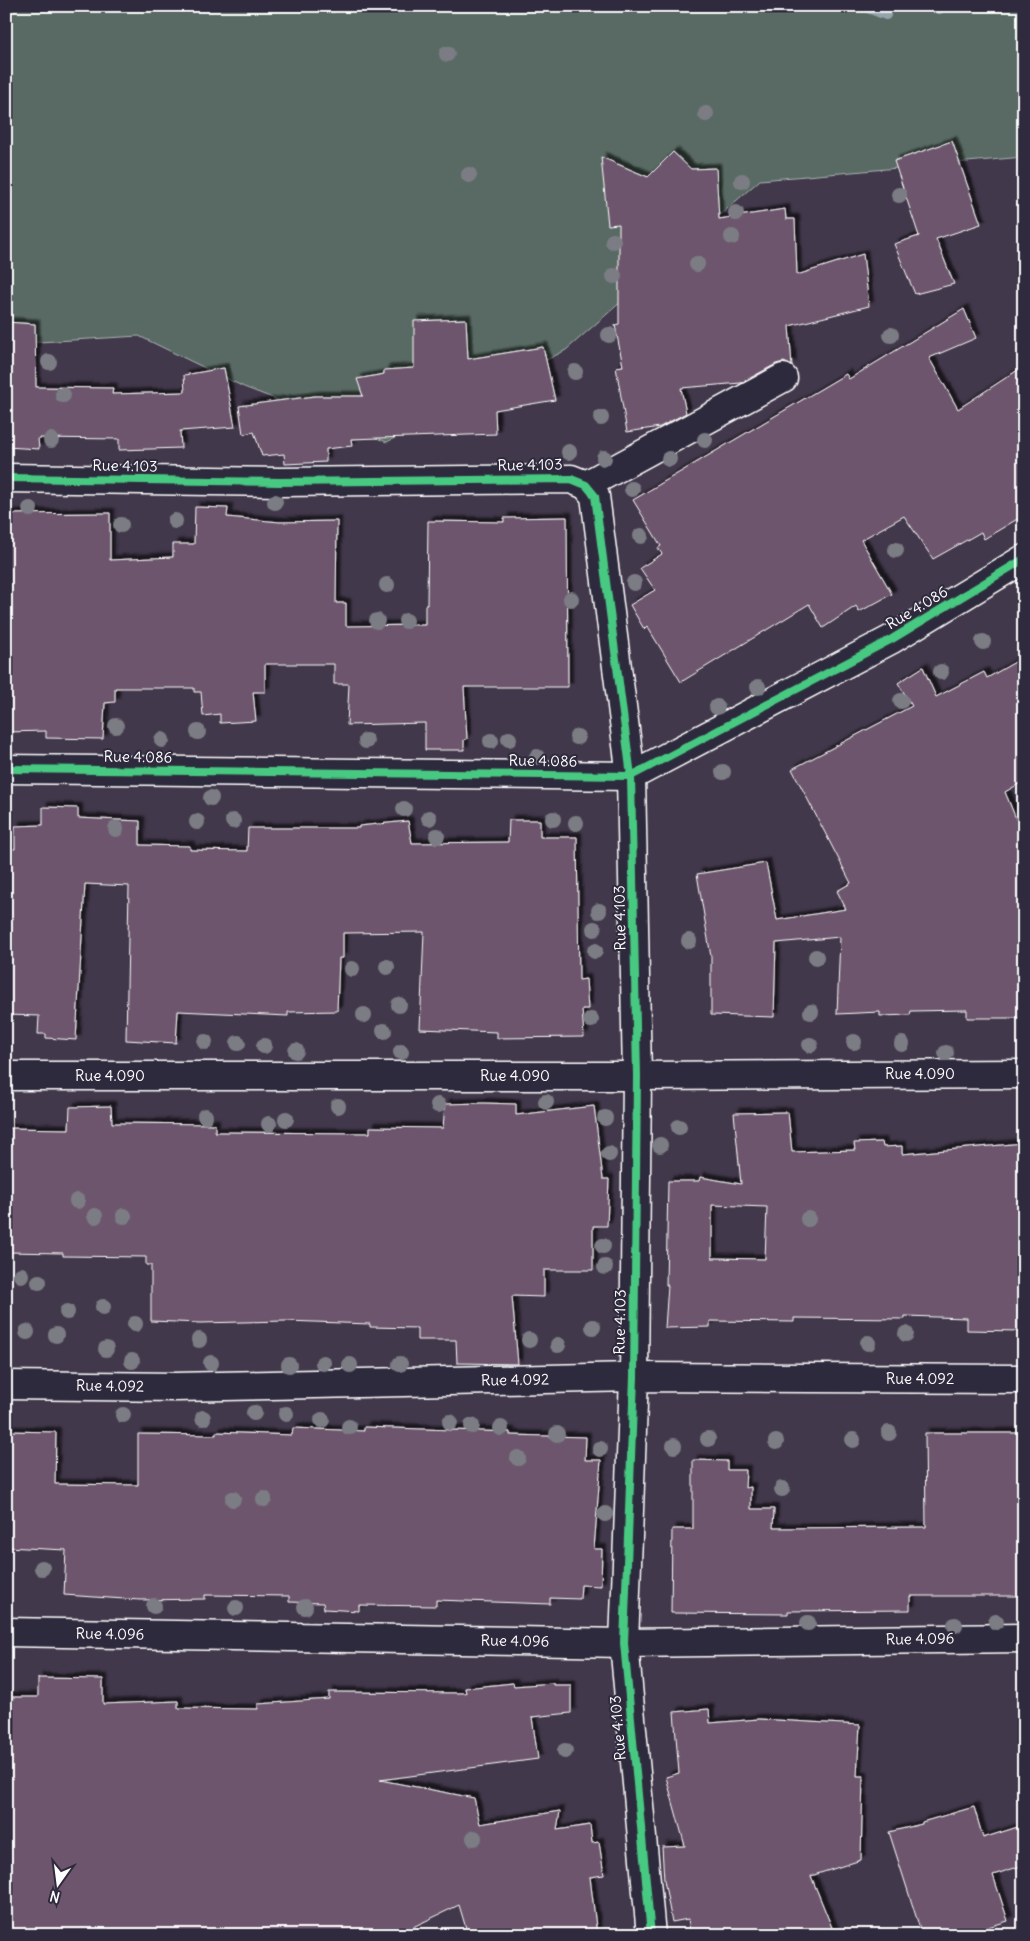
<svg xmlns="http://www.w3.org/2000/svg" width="1030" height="1941" font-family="Delius,sans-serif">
  <defs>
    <filter id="shadow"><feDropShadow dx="4.5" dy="-4.5" stdDeviation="1" flood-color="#0009"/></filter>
  </defs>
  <rect width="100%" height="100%" fill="#42384b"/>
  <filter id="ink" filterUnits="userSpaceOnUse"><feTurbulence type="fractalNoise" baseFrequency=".02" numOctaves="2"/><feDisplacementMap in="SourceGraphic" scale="10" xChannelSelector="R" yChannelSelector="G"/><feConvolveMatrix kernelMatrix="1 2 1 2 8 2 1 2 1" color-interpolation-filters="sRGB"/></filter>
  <g filter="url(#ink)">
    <polygon fill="#596b64" stroke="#acb5b2" points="6,6 1024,6 1024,157 760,180 566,350 387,442 244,387 139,336 6,344"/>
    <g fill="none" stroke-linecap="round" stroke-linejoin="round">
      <g stroke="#94a3ac" stroke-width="10">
        <polyline points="331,6 332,8 336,6"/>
        <polyline points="863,6 886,15 889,6"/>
        <polyline points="937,6 939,9 943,6"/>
      </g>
    </g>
    <g fill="#6d576d" stroke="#fff" fill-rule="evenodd" filter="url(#shadow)">
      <polygon points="952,141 981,224 936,239 954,284 915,294 894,244 919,236 894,161"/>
      <polygon points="673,152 691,169 716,168 719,219 785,209 786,219 795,219 797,275 863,254 869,306 789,326 792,366 784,362 776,364 741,383 681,388 686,413 660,427 627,432 616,367 623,366 615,325 619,324 619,224 608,225 601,157 648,177"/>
      <polygon points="964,309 976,338 929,358 958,409 1024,366 1024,515 984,539 981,532 933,559 904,516 861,540 892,594 859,612 856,606 823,628 809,604 681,682 647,626 644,629 630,605 655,590 640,568 662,554 658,548 661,546 633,500 846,374 849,379"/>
      <polygon points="466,319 468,359 543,347 555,400 495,410 496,434 351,439 352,446 326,449 326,462 285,464 284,454 262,456 254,432 243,434 239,406 315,396 363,396 357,379 384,374 384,370 414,368 414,321"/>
      <polygon points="6,322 35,324 36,387 113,388 112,394 185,392 184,375 224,368 235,427 180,431 181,448 119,450 119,439 38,438 39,449 6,447"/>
      <polygon points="195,507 228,508 227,517 280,522 337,521 336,603 346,603 346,626 425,625 425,605 427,605 428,521 504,522 504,518 567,517 568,687 464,687 467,739 464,740 464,750 425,750 425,723 347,725 349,684 334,684 334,664 265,664 265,692 253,692 256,721 220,723 220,714 203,716 201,692 194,692 194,688 115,688 115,702 105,703 103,739 46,738 46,731 6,732 6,514 110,513 110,560 173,557 173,544 194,544"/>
      <polygon points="1024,657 1024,781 1005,792 1024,838 1024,1018 967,1018 967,1010 911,1011 910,1015 880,1016 880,1012 837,1014 840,937 776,943 774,1017 711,1015 711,957 697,874 766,863 777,920 846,909 837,891 851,883 792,769 912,706 898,683 923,667 936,697 984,672 987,678"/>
      <polygon points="43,807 78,808 78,818 140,821 140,845 190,846 190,850 247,851 248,828 359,828 359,826 408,821 412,843 508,842 509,820 540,820 540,837 577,837 579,980 586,979 588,1009 582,1009 584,1037 497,1038 497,1032 420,1029 424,932 343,933 343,958 339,958 337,1011 288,1012 288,1016 178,1011 176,1043 126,1040 129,886 85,884 76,1040 46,1038 46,1034 38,1034 39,1016 6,1015 6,849 15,849 15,826 43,825"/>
      <polygon points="483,1103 516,1104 516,1115 594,1106 603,1179 609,1179 607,1226 593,1226 593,1270 544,1270 544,1297 512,1296 518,1364 457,1363 456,1340 417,1340 417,1328 370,1327 370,1324 286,1321 200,1323 151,1321 151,1265 146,1265 146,1257 63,1256 63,1253 6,1252 6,1128 69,1129 70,1107 111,1106 112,1123 215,1124 215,1132 370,1133 370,1127 443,1128 445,1104"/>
      <path d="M788,1112L792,1152L855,1150L854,1143L882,1142L883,1147L902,1146V1154L1024,1143V1319H1019V1331L967,1330V1318L905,1316V1319L794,1318V1322L710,1321V1327L665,1328L668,1285H666L668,1181H699L700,1177L741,1184L734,1113ZM712,1205L767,1207L765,1259L712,1258Z"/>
      <polygon points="364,1427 510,1432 510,1435 586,1437 585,1460 601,1460 594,1549 602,1549 601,1586 581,1585 580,1599 550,1598 550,1604 436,1600 436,1606 359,1605 359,1611 324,1609 323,1603 289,1602 289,1596 205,1595 205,1599 140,1600 64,1595 66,1550 6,1547 6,1431 56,1432 55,1484 138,1485 138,1434 216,1435 216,1432 292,1435 293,1428 364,1431"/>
      <polygon points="925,1433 1024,1433 1024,1589 1021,1589 1021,1596 910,1596 910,1610 788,1611 788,1614 671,1613 672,1529 693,1529 693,1460 727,1461 727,1470 746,1470 745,1488 751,1487 751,1509 774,1509 773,1528 926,1527"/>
      <polygon points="38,1678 103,1679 103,1704 178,1701 178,1708 258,1709 258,1704 329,1699 329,1692 466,1693 465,1688 513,1683 514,1686 553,1683 553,1685 571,1685 571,1713 532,1717 538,1759 380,1780 474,1798 480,1824 560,1811 557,1830 590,1825 592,1843 599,1842 604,1875 590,1877 597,1935 468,1935 459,1905 413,1927 415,1935 8,1935 12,1871 6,1870 6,1697 38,1697"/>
      <polygon points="709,1709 710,1723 759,1719 860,1725 857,1776 863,1776 861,1860 811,1876 835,1935 691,1935 688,1919 672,1922 664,1880 662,1847 685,1846 666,1777 679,1773 674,1712"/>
      <polygon points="974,1807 983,1838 1024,1825 1024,1865 993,1875 1008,1921 962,1935 922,1935 889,1832 922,1824 922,1822"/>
    </g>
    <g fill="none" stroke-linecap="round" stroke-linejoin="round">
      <defs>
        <g id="minor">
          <polyline points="6,478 280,482 571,479 586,485 595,496 631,776 637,1076 634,1377 624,1643 651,1935"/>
          <polyline points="586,485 783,378"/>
          <polyline points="6,769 631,776 892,639 1024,559"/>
          <polyline points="6,1076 637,1076 1024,1074"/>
          <polyline points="6,1385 176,1387 634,1377 1024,1379"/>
          <polyline points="6,1632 624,1643 1024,1638"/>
        </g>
      </defs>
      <use href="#minor" stroke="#fff" stroke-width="31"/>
      <use href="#minor" stroke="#2f2a3d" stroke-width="28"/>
      <defs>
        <g id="cycleway">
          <polyline points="6,478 280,482 571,479 586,485 595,496 631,776 637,1076 634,1377 624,1643 651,1935"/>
          <polyline points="6,769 631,776 892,639 1024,559"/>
        </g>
      </defs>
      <use href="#cycleway" stroke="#2f2a3d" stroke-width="11"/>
      <use href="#cycleway" stroke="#46c982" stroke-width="8"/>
    </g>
    <g fill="#7c7d84">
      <circle cx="447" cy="54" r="8"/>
      <circle cx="706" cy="114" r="8"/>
      <circle cx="469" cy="175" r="8"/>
      <circle cx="742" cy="181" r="8"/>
      <circle cx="899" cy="195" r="8"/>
      <circle cx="736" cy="213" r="8"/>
      <circle cx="732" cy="237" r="8"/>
      <circle cx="613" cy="241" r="8"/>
      <circle cx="697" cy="264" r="8"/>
      <circle cx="614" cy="276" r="8"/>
      <circle cx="609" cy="335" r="8"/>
      <circle cx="891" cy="335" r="8"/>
      <circle cx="49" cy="362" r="8"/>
      <circle cx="575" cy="372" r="8"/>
      <circle cx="63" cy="395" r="8"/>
      <circle cx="601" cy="418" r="8"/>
      <circle cx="51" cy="440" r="8"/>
      <circle cx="705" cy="440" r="8"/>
      <circle cx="569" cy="452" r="8"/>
      <circle cx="604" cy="458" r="8"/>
      <circle cx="669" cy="459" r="8"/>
      <circle cx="632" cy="489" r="8"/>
      <circle cx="275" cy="502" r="8"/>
      <circle cx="30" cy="509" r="8"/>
      <circle cx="175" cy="521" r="8"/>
      <circle cx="121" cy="525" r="8"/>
      <circle cx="641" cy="536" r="8"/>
      <circle cx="896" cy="550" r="8"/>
      <circle cx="634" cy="583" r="8"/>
      <circle cx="387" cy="585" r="8"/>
      <circle cx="571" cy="599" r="8"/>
      <circle cx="377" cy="621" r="8"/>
      <circle cx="406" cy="621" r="8"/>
      <circle cx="983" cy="642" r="8"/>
      <circle cx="941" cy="672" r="8"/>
      <circle cx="758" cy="687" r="8"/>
      <circle cx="901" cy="701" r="8"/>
      <circle cx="717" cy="707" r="8"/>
      <circle cx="116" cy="726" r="8"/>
      <circle cx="198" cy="732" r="8"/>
      <circle cx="577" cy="737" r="8"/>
      <circle cx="509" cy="739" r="8"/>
      <circle cx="162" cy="740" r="8"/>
      <circle cx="366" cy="741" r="8"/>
      <circle cx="491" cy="741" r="8"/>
      <circle cx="537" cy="757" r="8"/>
      <circle cx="723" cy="772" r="8"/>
      <circle cx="211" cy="798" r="8"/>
      <circle cx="404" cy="809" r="8"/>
      <circle cx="429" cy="818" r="8"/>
      <circle cx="553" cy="819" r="8"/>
      <circle cx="233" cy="821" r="8"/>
      <circle cx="197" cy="822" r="8"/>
      <circle cx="576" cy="823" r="8"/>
      <circle cx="116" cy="829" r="8"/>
      <circle cx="437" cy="836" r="8"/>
      <circle cx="599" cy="911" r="8"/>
      <circle cx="594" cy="929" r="8"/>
      <circle cx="689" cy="941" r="8"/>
      <circle cx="595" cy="951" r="8"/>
      <circle cx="816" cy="957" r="8"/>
      <circle cx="387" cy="967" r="8"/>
      <circle cx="352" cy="969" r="8"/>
      <circle cx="399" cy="1005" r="8"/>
      <circle cx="811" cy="1012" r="8"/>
      <circle cx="364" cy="1015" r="8"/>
      <circle cx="591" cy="1020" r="8"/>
      <circle cx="384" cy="1031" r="8"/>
      <circle cx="205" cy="1042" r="8"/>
      <circle cx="854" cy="1042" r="8"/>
      <circle cx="238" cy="1043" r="8"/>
      <circle cx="902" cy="1044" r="8"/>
      <circle cx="810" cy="1045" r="8"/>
      <circle cx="264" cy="1046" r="8"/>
      <circle cx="296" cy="1051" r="8"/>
      <circle cx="401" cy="1052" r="8"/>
      <circle cx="946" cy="1053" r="8"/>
      <circle cx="546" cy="1102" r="8"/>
      <circle cx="438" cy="1105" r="8"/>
      <circle cx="338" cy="1106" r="8"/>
      <circle cx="205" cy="1116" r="8"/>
      <circle cx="605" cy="1118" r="8"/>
      <circle cx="286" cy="1119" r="8"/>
      <circle cx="269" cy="1124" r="8"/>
      <circle cx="679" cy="1127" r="8"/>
      <circle cx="660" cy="1145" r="8"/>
      <circle cx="609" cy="1154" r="8"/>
      <circle cx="77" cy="1201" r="8"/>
      <circle cx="95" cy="1216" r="8"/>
      <circle cx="124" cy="1216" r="8"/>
      <circle cx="808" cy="1219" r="8"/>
      <circle cx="603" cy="1246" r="8"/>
      <circle cx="605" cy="1267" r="8"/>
      <circle cx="21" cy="1275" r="8"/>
      <circle cx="39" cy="1282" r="8"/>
      <circle cx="103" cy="1307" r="8"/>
      <circle cx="67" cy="1312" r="8"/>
      <circle cx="135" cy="1324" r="8"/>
      <circle cx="593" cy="1327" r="8"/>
      <circle cx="27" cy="1332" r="8"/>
      <circle cx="906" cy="1334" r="8"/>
      <circle cx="56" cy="1335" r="8"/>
      <circle cx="199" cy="1340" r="8"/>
      <circle cx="529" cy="1340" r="8"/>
      <circle cx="868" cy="1343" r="8"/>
      <circle cx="558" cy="1345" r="8"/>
      <circle cx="106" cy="1349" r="8"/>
      <circle cx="132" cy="1361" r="8"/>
      <circle cx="211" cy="1363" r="8"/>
      <circle cx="323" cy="1363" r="8"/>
      <circle cx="400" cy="1364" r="8"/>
      <circle cx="289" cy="1365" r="8"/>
      <circle cx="350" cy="1365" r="8"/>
      <circle cx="254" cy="1413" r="8"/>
      <circle cx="286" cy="1414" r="8"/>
      <circle cx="123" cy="1415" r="8"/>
      <circle cx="203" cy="1418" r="8"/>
      <circle cx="322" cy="1420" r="8"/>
      <circle cx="450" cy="1422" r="8"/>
      <circle cx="472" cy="1426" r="8"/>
      <circle cx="349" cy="1427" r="8"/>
      <circle cx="501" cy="1428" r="8"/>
      <circle cx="889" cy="1433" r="8"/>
      <circle cx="557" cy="1434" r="8"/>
      <circle cx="708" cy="1439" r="8"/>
      <circle cx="853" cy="1440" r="8"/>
      <circle cx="776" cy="1442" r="8"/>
      <circle cx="674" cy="1446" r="8"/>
      <circle cx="600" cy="1449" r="8"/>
      <circle cx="518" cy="1458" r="8"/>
      <circle cx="782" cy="1489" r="8"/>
      <circle cx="233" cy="1499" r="8"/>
      <circle cx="264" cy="1499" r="8"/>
      <circle cx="605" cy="1514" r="8"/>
      <circle cx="42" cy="1568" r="8"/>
      <circle cx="154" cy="1606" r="8"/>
      <circle cx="305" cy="1607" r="8"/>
      <circle cx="236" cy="1608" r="8"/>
      <circle cx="996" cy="1622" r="8"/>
      <circle cx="808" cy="1623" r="8"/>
      <circle cx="955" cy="1625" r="8"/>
      <circle cx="565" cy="1751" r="8"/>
      <circle cx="474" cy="1838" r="8"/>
    </g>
  </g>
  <g text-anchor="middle" stroke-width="4" stroke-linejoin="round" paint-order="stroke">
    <g font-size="15" fill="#fff" stroke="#2f2a3d">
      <text transform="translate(530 465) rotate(-1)" y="5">Rue 4.103</text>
      <text transform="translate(125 466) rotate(1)" y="5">Rue 4.103</text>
      <text transform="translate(917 608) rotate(-31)" y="5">Rue 4.086</text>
      <text transform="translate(138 757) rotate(1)" y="5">Rue 4.086</text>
      <text transform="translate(543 761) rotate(1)" y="5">Rue 4.086</text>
      <text transform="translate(620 918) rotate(-91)" y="5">Rue 4.103</text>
      <text x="920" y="1079">Rue 4.090</text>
      <text x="110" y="1081">Rue 4.090</text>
      <text x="515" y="1081">Rue 4.090</text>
      <text transform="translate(620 1322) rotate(-89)" y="5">Rue 4.103</text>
      <text x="920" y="1384">Rue 4.092</text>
      <text transform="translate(515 1380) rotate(-1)" y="5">Rue 4.092</text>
      <text transform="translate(110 1386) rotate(1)" y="5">Rue 4.092</text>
      <text transform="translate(110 1634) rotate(1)" y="5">Rue 4.096</text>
      <text transform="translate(920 1639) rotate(-1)" y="5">Rue 4.096</text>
      <text transform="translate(515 1641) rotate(1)" y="5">Rue 4.096</text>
      <text transform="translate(618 1728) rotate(-95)" y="5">Rue 4.103</text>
    </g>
  </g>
  <rect width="1030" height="1941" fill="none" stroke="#2f2a3d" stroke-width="25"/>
  <rect x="12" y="12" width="1005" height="1916" fill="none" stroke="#fff" stroke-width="2" filter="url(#ink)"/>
  <g transform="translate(58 1884) rotate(194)" stroke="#2f2a3d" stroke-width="4" paint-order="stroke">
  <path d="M0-4L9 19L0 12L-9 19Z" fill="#ffffff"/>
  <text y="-8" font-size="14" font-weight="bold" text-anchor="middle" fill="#ffffff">N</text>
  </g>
</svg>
